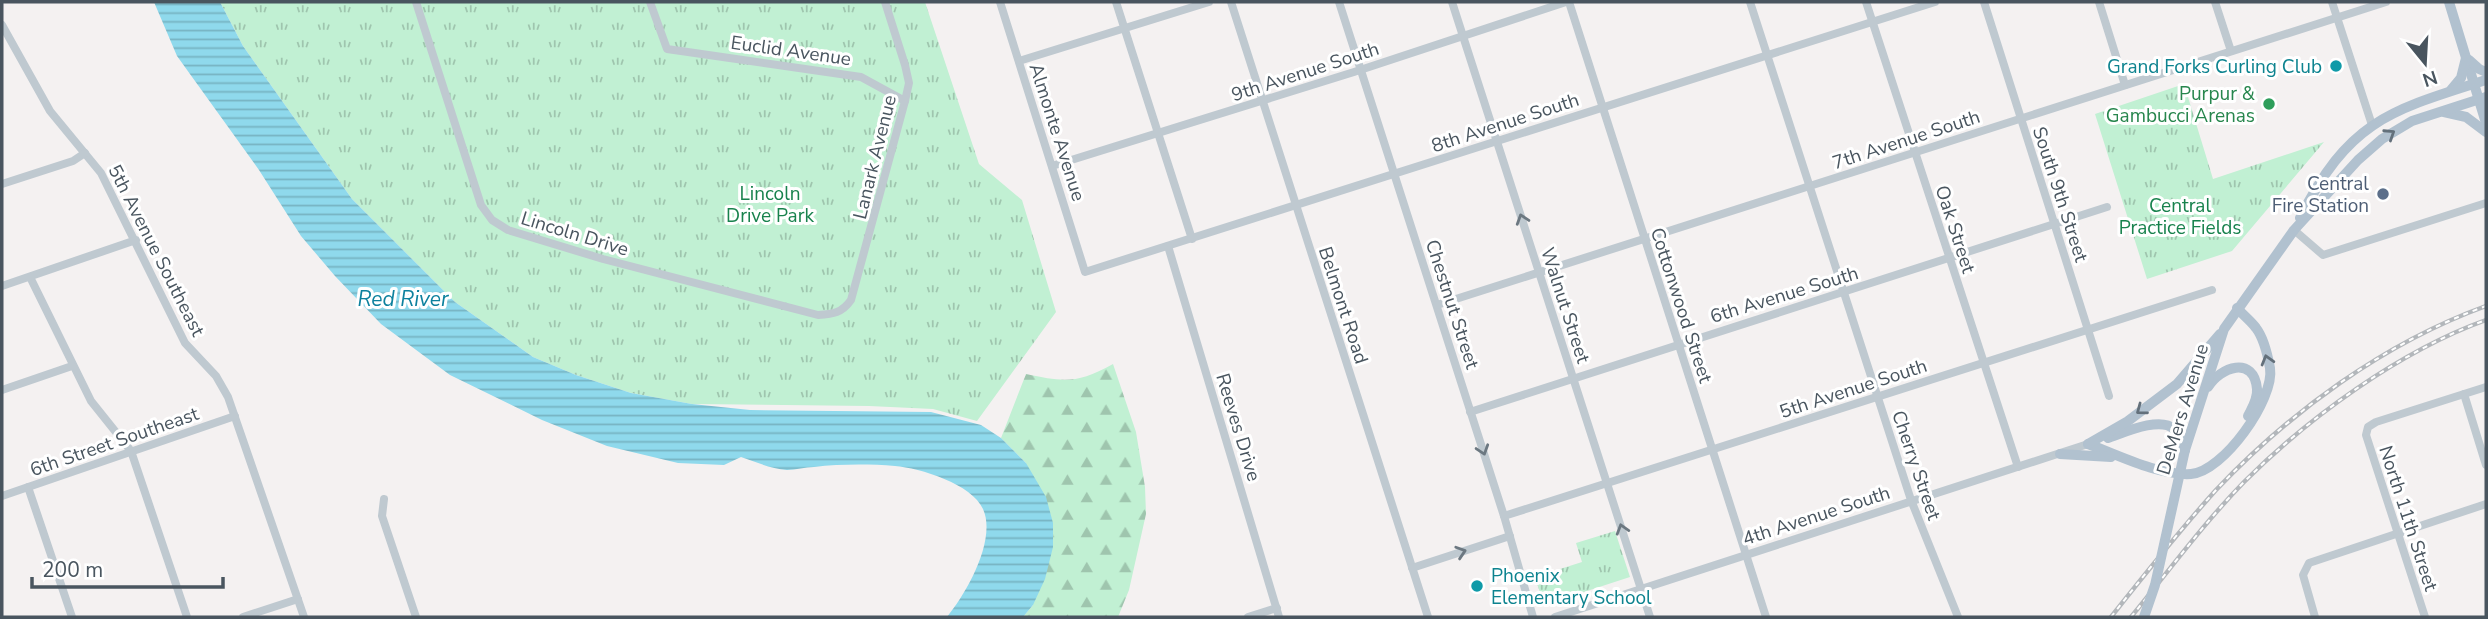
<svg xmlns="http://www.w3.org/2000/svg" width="2488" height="619" font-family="'Nunito Sans',sans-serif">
  <defs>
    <pattern id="grass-tufts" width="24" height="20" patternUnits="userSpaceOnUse" patternTransform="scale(1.75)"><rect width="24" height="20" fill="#c1f0d3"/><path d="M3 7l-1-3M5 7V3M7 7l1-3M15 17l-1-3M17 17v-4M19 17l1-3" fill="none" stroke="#9fc5ae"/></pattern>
    <pattern id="forest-firs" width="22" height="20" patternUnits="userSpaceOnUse" patternTransform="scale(1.75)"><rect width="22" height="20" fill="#c1f0d3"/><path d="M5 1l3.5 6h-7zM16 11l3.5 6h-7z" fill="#9fc5ae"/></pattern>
    <pattern id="water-rules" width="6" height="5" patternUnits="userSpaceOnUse" patternTransform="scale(1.75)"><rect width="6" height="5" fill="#8fd9ec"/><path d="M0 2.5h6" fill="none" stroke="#77b3c2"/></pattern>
  </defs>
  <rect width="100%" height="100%" fill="#f4f1f1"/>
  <g fill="url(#grass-tufts)">
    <polygon points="220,2 925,2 979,164 1022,200 1056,312 977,421 933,409 869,406 692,404 631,393 576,375 533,357 455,302 352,199 243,46"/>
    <polygon points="2184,84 2213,179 2324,142 2232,251 2147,279 2095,114"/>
    <polygon points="1615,531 1630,577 1544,605 1535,577 1582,562 1576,543"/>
  </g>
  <path fill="url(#forest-firs)" d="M1113,364L1136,432L1145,487L1146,514L1129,590L1118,617H1023L1033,605L1026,463L1001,438L1026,374C1064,382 1077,384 1113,364Z"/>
  <path fill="url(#water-rules)" d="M154,2H220L243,46L352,199L455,302L533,357L576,375L631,393L692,404L750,410L931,412L981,425L1001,438L1026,463L1046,497L1053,523V547L1045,579L1033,605L1023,617H947C966,594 997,540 983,509C972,484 920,468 895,466C869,464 840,464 814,467C805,467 796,470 787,470C771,469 756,462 741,457L724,465L678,463L607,446L542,420L450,375L381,324L335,276L301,236L259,170L177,56Z"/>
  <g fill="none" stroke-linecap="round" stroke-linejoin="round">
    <g stroke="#bfc9d0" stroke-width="8">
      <path d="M416,2L481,205L492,220L508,230L603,259L818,315C833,314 842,313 851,300L905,101L909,83L905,65L885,2"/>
      <polyline points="650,2 667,49 861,77 905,101"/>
      <polyline points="1000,2 1085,272 1935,2"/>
      <polyline points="1116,2 1192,239"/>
      <polyline points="1231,2 1428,617"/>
      <polyline points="1339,2 1504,516 1533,617"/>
      <polyline points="1452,2 1650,617"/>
      <polyline points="1569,2 1766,617"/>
      <polyline points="1750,2 1911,500 1958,617"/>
      <polyline points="1866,2 2018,467"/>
      <polyline points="1984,2 2109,396"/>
      <polyline points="2099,2 2125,85"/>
      <polyline points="2215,2 2231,51"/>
      <polyline points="2332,2 2372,125"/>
      <polyline points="2,25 50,111 101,173 185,343 216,376 228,397 304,617"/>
      <polyline points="1019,61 1209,2"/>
      <polyline points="1052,166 1354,72 1566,2"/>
      <polyline points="2,184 73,161 85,153"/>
      <polyline points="2294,230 2323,255 2486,203"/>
      <polyline points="1168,246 1279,617"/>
      <polyline points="30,277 91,401 131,451 187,617"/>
      <polyline points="2,286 136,240"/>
      <polyline points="1437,305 2386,2"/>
      <polyline points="2,390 72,366"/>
      <polyline points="2464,394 2486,465"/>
      <polyline points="1470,412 2107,207"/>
      <polyline points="28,487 72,617"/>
      <polyline points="2,496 235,416"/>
      <polyline points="384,499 382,516 416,617"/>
      <polyline points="1504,516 2212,290"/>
      <polyline points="1412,568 1510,536"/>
      <polyline points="243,617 298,599"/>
      <polyline points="1248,617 1277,608"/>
      <polyline points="1555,617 2088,444"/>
      <polyline points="2315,617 2303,575 2309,563 2486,504"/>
      <polyline points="2425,617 2366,435 2368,427 2376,422 2486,387"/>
    </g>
    <g stroke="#b1c1cf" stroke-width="10">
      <polyline points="2449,2 2486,123"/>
      <polyline points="2469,60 2479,69 2486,72"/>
      <polyline points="2451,90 2461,78 2466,58"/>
      <polyline points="2444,112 2466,117 2486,132"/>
      <path d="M2300,218C2349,121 2388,111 2486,80"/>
      <path d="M2208,387C2220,367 2254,355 2257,389C2258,399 2252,408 2248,416"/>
      <path d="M2108,438C2123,433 2160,416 2174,429C2179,434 2182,444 2185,450"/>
      <path d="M2088,444C2118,455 2159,476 2191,474C2223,472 2275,399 2270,368C2268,357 2263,337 2256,328C2251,321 2243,315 2237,308"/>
      <polyline points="2088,444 2128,421 2177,384 2220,334"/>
      <polyline points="2185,450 2224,329 2294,230 2358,160 2382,139 2412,121 2486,97"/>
      <polyline points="2060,454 2111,457"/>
    </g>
    <defs>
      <g id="rail">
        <path d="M2111,617C2145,574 2179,531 2216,490C2290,412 2384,343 2486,306"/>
        <path d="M2131,617C2168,572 2203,524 2244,482C2309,417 2400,351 2486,320"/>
      </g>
    </defs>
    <use href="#rail" stroke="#b3b7bb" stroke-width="4.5"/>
    <use href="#rail" stroke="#fff" stroke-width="2" stroke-dasharray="5" stroke-linecap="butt"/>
    <polyline stroke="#b1c1cf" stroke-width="10" points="2144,617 2155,585 2185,450"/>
  </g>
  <defs><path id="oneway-chevron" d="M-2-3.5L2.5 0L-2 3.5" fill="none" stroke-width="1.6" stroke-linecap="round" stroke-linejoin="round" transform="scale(1.75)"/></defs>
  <g stroke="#63707b">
    <use href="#oneway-chevron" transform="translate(2390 134) rotate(-33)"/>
    <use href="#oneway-chevron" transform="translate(2267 360) rotate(-106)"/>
    <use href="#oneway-chevron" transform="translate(2141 410) rotate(143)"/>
  </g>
  <g stroke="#6c7881">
    <use href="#oneway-chevron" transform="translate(1522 219) rotate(-108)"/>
    <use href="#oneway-chevron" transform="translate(1483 450) rotate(72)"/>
    <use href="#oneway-chevron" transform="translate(1622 529) rotate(-107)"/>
    <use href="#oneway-chevron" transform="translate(1461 552) rotate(-18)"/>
  </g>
  <g fill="#0f9aa8" stroke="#fff" stroke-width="2.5">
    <circle cx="2336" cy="66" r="7"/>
    <circle cx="1477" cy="586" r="7"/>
  </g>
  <circle fill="#2e9e5b" stroke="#fff" stroke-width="2.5" cx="2269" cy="104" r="7"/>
  <circle fill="#5c6f8a" stroke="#fff" stroke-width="2.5" cx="2383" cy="194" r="7"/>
  <g text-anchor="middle" stroke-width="6" stroke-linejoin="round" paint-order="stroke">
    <g font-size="19" fill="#49555f" stroke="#fff">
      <text transform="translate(791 50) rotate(8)" y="7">Euclid Avenue</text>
      <text transform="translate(1305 71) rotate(-18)" y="7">9th Avenue South</text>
      <text transform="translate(1505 122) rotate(-18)" y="7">8th Avenue South</text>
      <text transform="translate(1058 132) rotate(72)" y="7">Almonte Avenue</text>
      <text transform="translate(1906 139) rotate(-18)" y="7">7th Avenue South</text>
      <text transform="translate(874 157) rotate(-76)" y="7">Lanark Avenue</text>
      <text transform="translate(2061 194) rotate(72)" y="7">South 9th Street</text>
      <text transform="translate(1956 229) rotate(72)" y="7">Oak Street</text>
      <text transform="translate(575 233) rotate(17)" y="7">Lincoln Drive</text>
      <text transform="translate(157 250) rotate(63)" y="7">5th Avenue Southeast</text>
      <text transform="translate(1784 294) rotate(-17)" y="7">6th Avenue South</text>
      <text transform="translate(1453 304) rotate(72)" y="7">Chestnut Street</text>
      <text transform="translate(1344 305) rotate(72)" y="7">Belmont Road</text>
      <text transform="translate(1566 305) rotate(72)" y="7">Walnut Street</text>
      <text transform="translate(1682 305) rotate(72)" y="7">Cottonwood Street</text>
      <text transform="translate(1853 388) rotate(-18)" y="7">5th Avenue South</text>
      <text transform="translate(2182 409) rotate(-73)" y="7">DeMers Avenue</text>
      <text transform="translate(1239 427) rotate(73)" y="7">Reeves Drive</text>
      <text transform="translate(114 441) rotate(-19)" y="7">6th Street Southeast</text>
      <text transform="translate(1917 465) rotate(71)" y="7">Cherry Street</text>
      <text transform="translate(1816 515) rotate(-18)" y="7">4th Avenue South</text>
      <text transform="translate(2409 518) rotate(72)" y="7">North 11th Street</text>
    </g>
    <g font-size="19" fill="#0d838f" stroke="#fff" text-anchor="end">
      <text x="2322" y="73">Grand Forks Curling Club</text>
      <text x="1491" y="582" text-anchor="start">Phoenix<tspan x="1491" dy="22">Elementary School</tspan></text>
    </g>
    <g font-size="19" fill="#27864d" stroke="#fff" text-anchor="end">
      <text x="2255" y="100">Purpur &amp;<tspan x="2255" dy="22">Gambucci Arenas</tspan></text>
    </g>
    <g font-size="19" fill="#4e5e75" stroke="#fff" text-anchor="end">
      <text x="2369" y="190">Central<tspan x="2369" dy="22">Fire Station</tspan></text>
    </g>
    <g font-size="19" fill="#18824d" stroke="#fff">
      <text x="770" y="200">Lincoln<tspan x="770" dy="22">Drive Park</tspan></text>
      <text x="2180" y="212">Central<tspan x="2180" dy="22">Practice Fields</tspan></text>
    </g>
    <g font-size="21" font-style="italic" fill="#0d819e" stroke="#fff">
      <text x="403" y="306">Red River</text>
    </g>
  </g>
  <rect width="2488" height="619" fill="none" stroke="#49555f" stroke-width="7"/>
  <g transform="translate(2425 63) rotate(162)" stroke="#ffffff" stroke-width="5" paint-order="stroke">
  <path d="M0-5L12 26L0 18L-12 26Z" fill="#49555f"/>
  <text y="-10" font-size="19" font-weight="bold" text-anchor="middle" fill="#49555f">N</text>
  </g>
  <path d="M32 577v10h191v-10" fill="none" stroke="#49555f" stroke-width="3.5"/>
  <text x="42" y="577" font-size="21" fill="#49555f" stroke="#ffffff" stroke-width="5" paint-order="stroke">200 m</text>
</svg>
